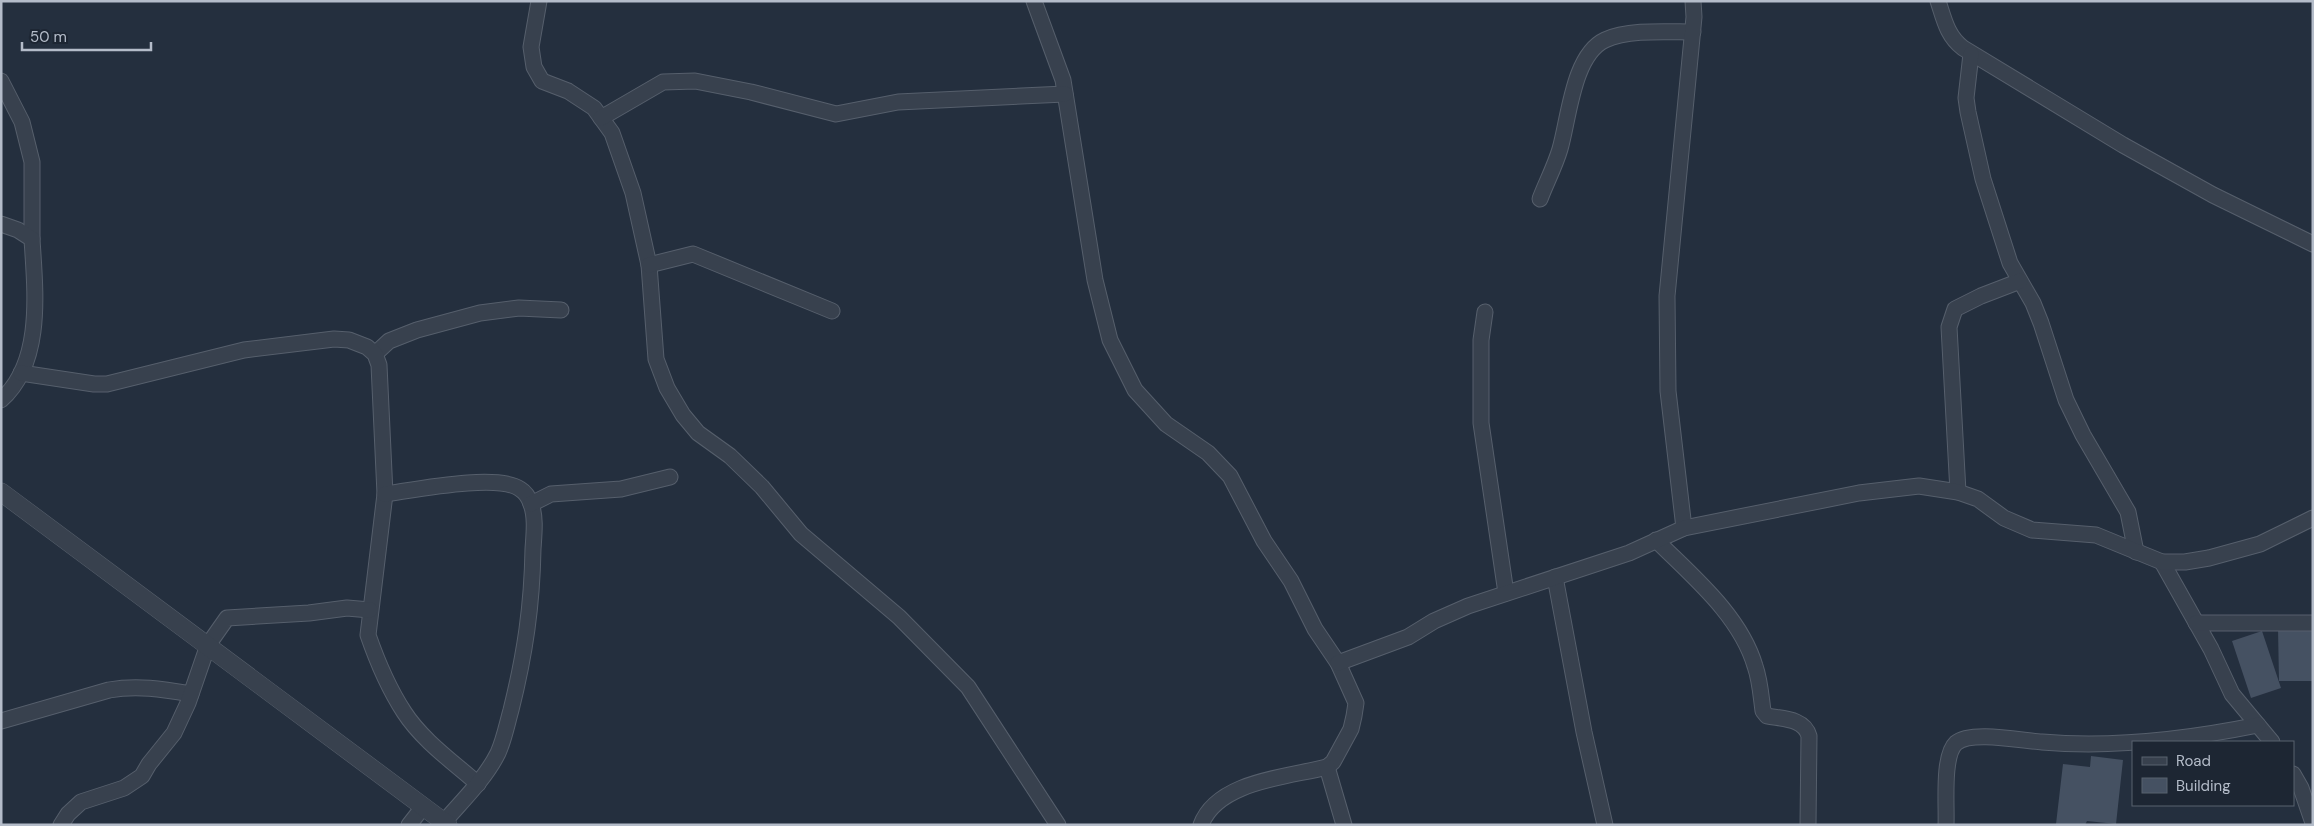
<svg xmlns="http://www.w3.org/2000/svg" width="2314" height="826" font-family="'DM Sans',sans-serif">
  <rect width="100%" height="100%" fill="#242f3e"/>
  <g fill="#455162">
    <polygon points="2313,627 2313,681 2279,681 2278,628"/>
    <polygon points="2262,631 2281,688 2251,698 2232,641"/>
    <polygon points="2091,756 2123,760 2116,824 2087,821 2085,825 2056,824 2063,764 2090,767"/>
  </g>
  <g fill="none" stroke-linecap="round" stroke-linejoin="round">
    <defs>
      <g id="minor">
        <polyline points="539,1 531,47 534,67 542,81 568,91 594,108 612,133 633,193 649,265 656,359 667,388 683,415 698,433 730,456 762,487 801,534 899,617 968,687 1058,825"/>
        <path d="M1034,1L1063,80L1095,280L1110,340L1135,390L1166,424L1208,453L1230,476L1264,541L1291,581L1315,629L1338,663L1356,703L1354,716L1351,729L1333,762L1327,767C1288,777 1217,781 1201,825"/>
        <path d="M1938,1C1944,19 1947,36 1963,48L2123,145L2213,195L2313,244"/>
        <polyline points="1971,54 1966,98 1968,112 1983,179 2010,263 2033,303 2041,323 2066,400 2083,435 2128,512 2136,552"/>
        <polyline points="1,81 22,122 32,162 32,239"/>
        <polyline points="601,118 663,82 695,81 751,92 836,114 898,102 1065,94"/>
        <path d="M1540,199C1546,183 1555,166 1560,149C1569,118 1573,55 1605,40C1628,29 1668,32 1693,32"/>
        <path d="M1,224L18,230L32,239C35,290 44,362 1,400"/>
        <polyline points="649,265 693,254 832,311"/>
        <polyline points="1485,312 1481,340 1481,423 1506,593"/>
        <polyline points="375,354 389,341 417,330 480,313 519,308 561,310"/>
        <path d="M21,373L94,384H107L244,350L334,339L349,340L367,347L375,354L379,365L385,494L368,635C377,661 389,689 404,712C422,740 453,762 478,784"/>
        <polyline points="1958,492 1949,327 1955,309 1981,296 2020,281"/>
        <path d="M385,494C414,490 498,473 520,489C525,492 529,498 531,504C536,517 534,534 533,549C532,606 525,654 511,710C507,724 504,740 498,753C485,779 463,800 444,822"/>
        <polyline points="531,504 551,494 621,489 670,477"/>
        <polyline points="1684,528 1668,391 1667,296 1694,17 1693,1"/>
        <path d="M1656,540C1692,576 1740,615 1755,666C1760,680 1761,696 1763,711L1767,716C1782,719 1804,718 1809,736L1808,825"/>
        <polyline points="2162,562 2211,649 2232,694 2272,742"/>
        <polyline points="1555,577 1584,732 1605,825"/>
        <polyline points="2196,623 2313,623"/>
        <polyline points="1338,663 1408,637 1434,621 1468,606 1629,553 1684,528 1859,493 1919,486 1958,492 1978,499 2004,518 2032,530 2096,535 2162,562 2185,562 2209,558 2260,544 2313,518"/>
        <path d="M1,721L109,690C137,685 162,689 191,694"/>
        <polyline points="1327,767 1344,825"/>
        <polyline points="2293,774 2301,788 2313,823"/>
        <polyline points="61,825 68,814 81,802 124,788 142,776 149,764 174,733 188,703 208,645 227,618 309,613 347,608 370,610"/>
        <polyline points="409,825 423,807"/>
        <path d="M1946,825C1947,806 1942,756 1956,743C1971,730 2023,741 2042,742C2113,748 2189,739 2258,725"/>
      </g>
      <polyline id="tertiary" points="1,492 448,825"/>
    </defs>
    <use href="#minor" stroke="#565f6c" stroke-width="17"/>
    <use href="#tertiary" stroke="#565f6c" stroke-width="19"/>
    <use href="#minor" stroke="#38414e" stroke-width="15"/>
    <use href="#tertiary" stroke="#38414e" stroke-width="18"/>
  </g>
  <rect width="2314" height="826" fill="none" stroke="#b4bcc9" stroke-width="5"/>
  <rect x="2132" y="741" width="162" height="65" fill="#1d2633" stroke="#59626f"/>
  <rect x="2142" y="757" width="25" height="8" fill="#38414e" stroke="#59626f"/>
  <text x="2176" y="766" font-size="15" fill="#b4bcc9">Road</text>
  <rect x="2142" y="778" width="25" height="15" fill="#455162" stroke="#59626f"/>
  <text x="2176" y="791" font-size="15" fill="#b4bcc9">Building</text>
  <path d="M22 42v8h129v-8" fill="none" stroke="#b4bcc9" stroke-width="2.5"/>
  <text x="30" y="42" font-size="15" fill="#b4bcc9" stroke="#1d2633" stroke-width="4" paint-order="stroke">50 m</text>
</svg>
